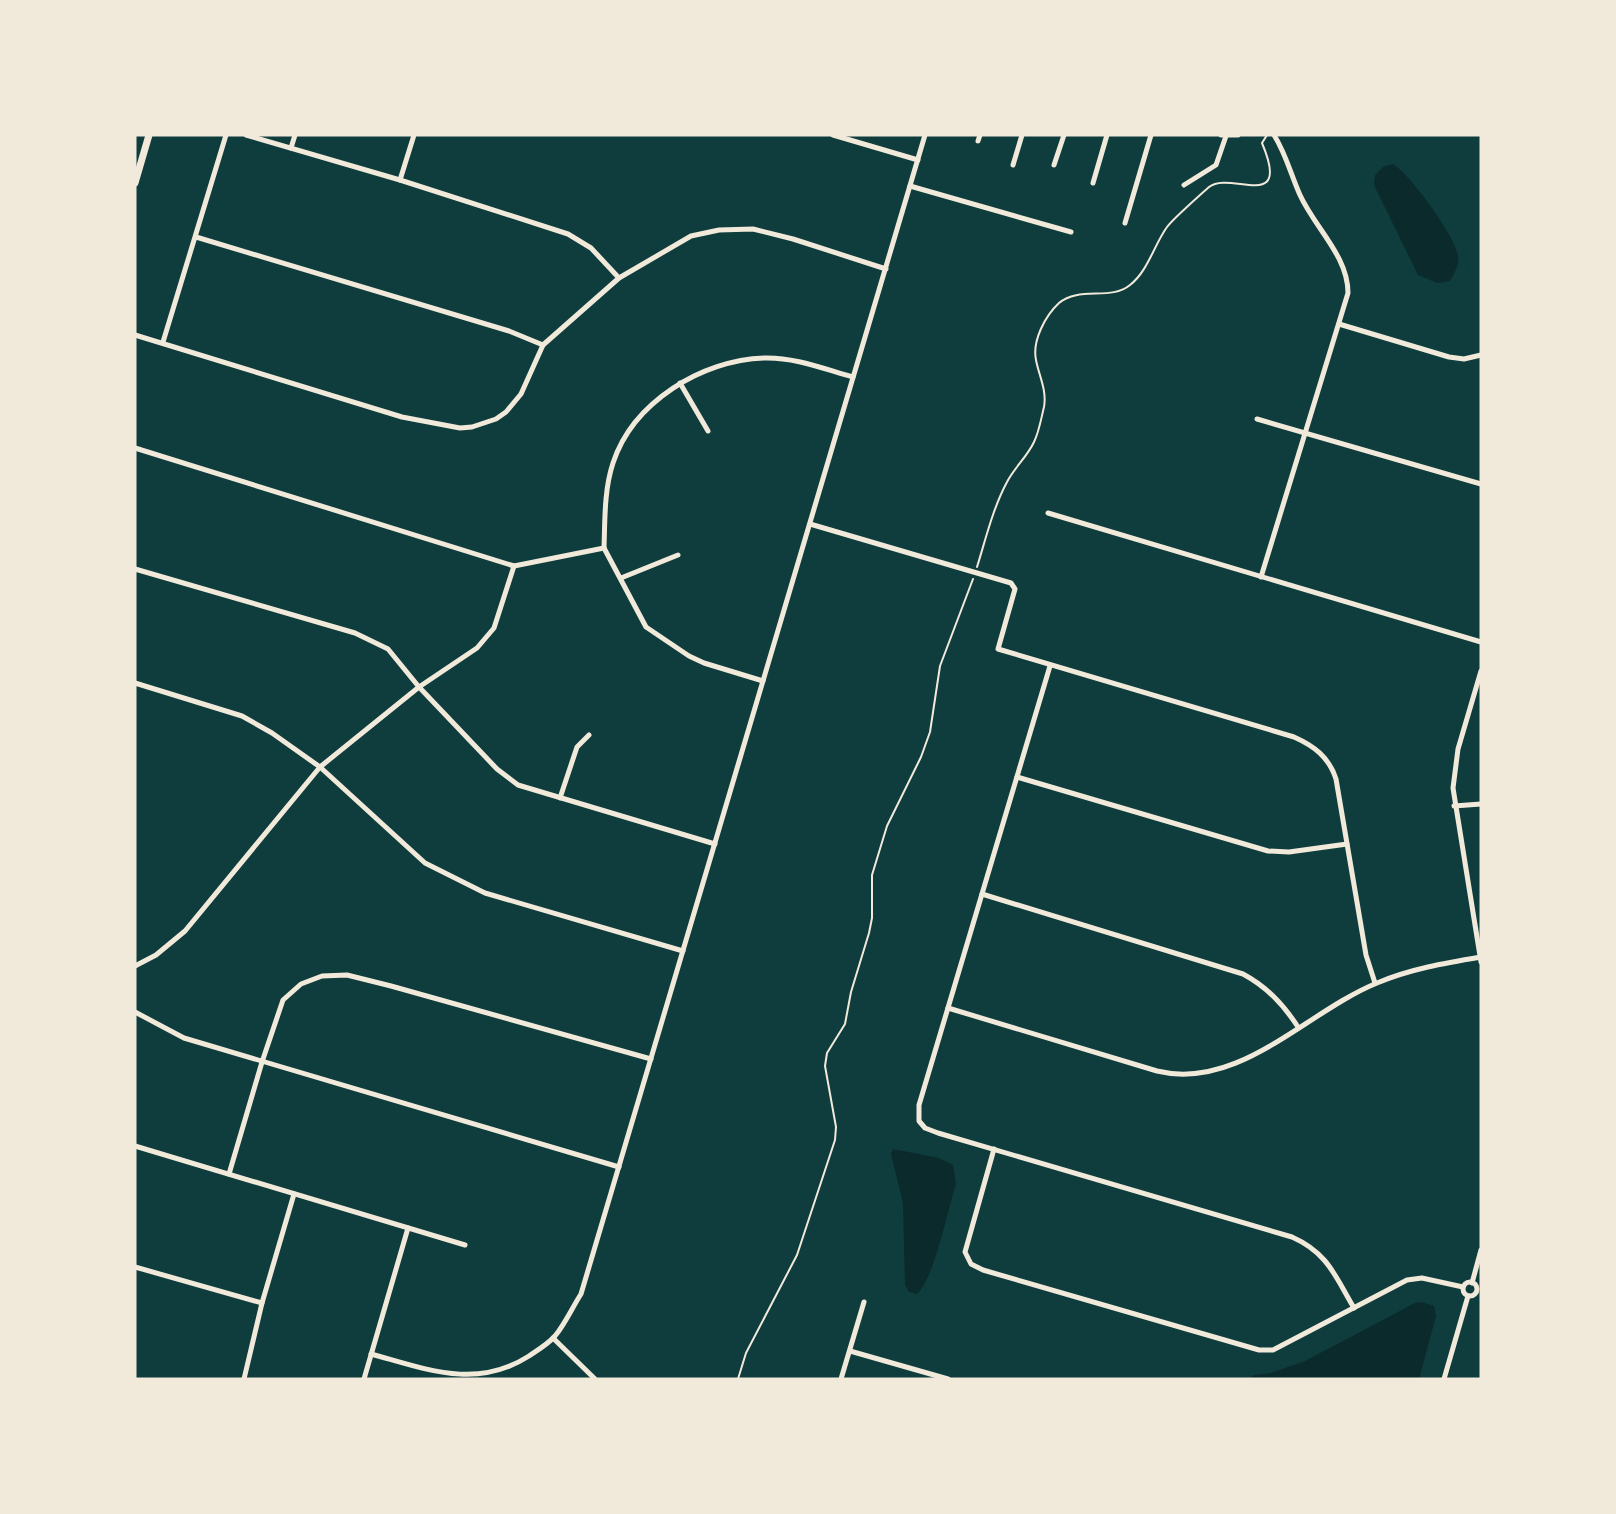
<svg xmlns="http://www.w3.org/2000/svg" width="1616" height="1514" font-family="'Public Sans',sans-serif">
  <rect width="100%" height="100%" fill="#0f3d3e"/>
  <g fill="#0a2a2b">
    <path d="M1393,164C1410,174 1456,237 1458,256C1460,265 1454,273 1450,281L1437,283L1418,275L1374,185L1375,175L1383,167Z"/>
    <path d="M893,1149L939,1158L953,1165L956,1184C948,1209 934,1279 917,1294L909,1292L905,1285L903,1203L891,1154Z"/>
    <polygon points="1422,1302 1434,1306 1436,1316 1419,1379 1248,1379 1254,1375 1271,1373 1305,1361 1415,1303"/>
  </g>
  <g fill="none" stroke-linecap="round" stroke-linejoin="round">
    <g stroke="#f1e9da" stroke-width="2">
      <polyline points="1365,135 1382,135"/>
      <path d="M977,567C986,538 993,508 1007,482C1014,468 1027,457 1034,442C1039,432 1041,419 1044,407C1047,390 1039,376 1036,360C1032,341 1045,316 1059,303C1079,286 1111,301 1130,285C1148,271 1154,245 1167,227C1173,219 1200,195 1209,187C1230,170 1292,214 1262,143L1267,135"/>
      <polyline points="738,1379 746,1353 797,1255 835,1140 836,1127 825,1066 827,1053 845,1024 851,992 869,933 872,918 872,875 887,826 921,757 930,732 940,666 973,579"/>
    </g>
    <g stroke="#f1e9da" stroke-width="5">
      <polyline points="246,135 400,180 568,234 591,248 619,278"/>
      <polyline points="833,135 918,160"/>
      <polyline points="1221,135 1238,135"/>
      <polyline points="978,141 980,135"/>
      <polyline points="291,148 295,135"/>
      <polyline points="1013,165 1022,135"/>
      <polyline points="1054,165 1064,135"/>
      <polyline points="400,180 414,135"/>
      <polyline points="1093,183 1107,135"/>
      <polyline points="1184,185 1216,165 1226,136"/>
      <polyline points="910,186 1071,232"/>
      <polyline points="1125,223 1151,135"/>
      <polyline points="196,237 509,331 543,345"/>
      <polyline points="1339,324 1449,357 1464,359 1481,355"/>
      <polyline points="135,335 402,417 460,428 472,427 496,419 506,412 521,394 543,345 619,278 691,236 719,230 753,229 793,239 886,269"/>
      <polyline points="163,342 226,135"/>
      <polyline points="680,383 708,431"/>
      <polyline points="1257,419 1481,484"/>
      <polyline points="135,448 514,566 604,548"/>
      <polyline points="1048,513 1481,642"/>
      <path d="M810,524L1011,583L1015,589L998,649L1294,737C1314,746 1329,757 1336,779L1366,955L1375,983"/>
      <path d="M604,548C605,521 604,490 613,463C633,402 702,360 764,358C795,357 824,369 853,377"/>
      <polyline points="604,548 646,627 689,656 704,663 763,681"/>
      <polyline points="135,569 355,633 388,649 419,687 497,769 518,785 715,844"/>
      <path d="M1261,577L1348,293C1348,256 1315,228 1300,195C1291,175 1286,154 1274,135"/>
      <polyline points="621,578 678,555"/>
      <path d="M1050,666L919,1105V1121L925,1128L938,1133L1292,1237C1328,1253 1335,1276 1354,1308"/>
      <polyline points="1481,671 1458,749 1453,788 1481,962"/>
      <polyline points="135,683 242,716 272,733 320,767 425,863 485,893 683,951"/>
      <polyline points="1017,777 1268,851 1289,852 1347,844"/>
      <polyline points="560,798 577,747 589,735"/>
      <polyline points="1454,806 1481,804"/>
      <path d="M982,894L1243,974C1267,987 1283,1004 1298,1027"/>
      <polyline points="135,966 156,955 185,931 320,767 419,687 477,648 494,628 514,566"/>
      <path d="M948,1008L1157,1071C1239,1091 1306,1012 1377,983C1410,969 1445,963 1481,957"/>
      <polyline points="135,1012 184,1038 619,1167"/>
      <polyline points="135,1146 465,1245"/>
      <polyline points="994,1149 965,1252 971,1264 983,1270 1259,1350 1273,1350 1407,1280 1422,1278 1463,1287"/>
      <polyline points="229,1174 262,1062 283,1000 301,984 322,976 347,975 391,986 651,1059"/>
      <polyline points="135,1267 262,1303"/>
      <circle cx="1470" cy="1289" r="7"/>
      <polyline points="1472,1283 1481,1250"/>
      <polyline points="553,1338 595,1379"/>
      <polyline points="850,1351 948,1379"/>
      <path d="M371,1354C426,1369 476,1390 529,1356C538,1350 548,1344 555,1336C565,1324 572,1308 581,1294L925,135"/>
      <polyline points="244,1379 262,1303 294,1194"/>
      <polyline points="364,1379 408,1228"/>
      <polyline points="841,1379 864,1302"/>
      <polyline points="1444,1379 1468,1296"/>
    </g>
    <polyline stroke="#f1e9da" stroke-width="7" points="135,183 149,135"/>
  </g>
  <rect width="1616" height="1514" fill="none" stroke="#f1e9da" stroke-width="273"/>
</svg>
